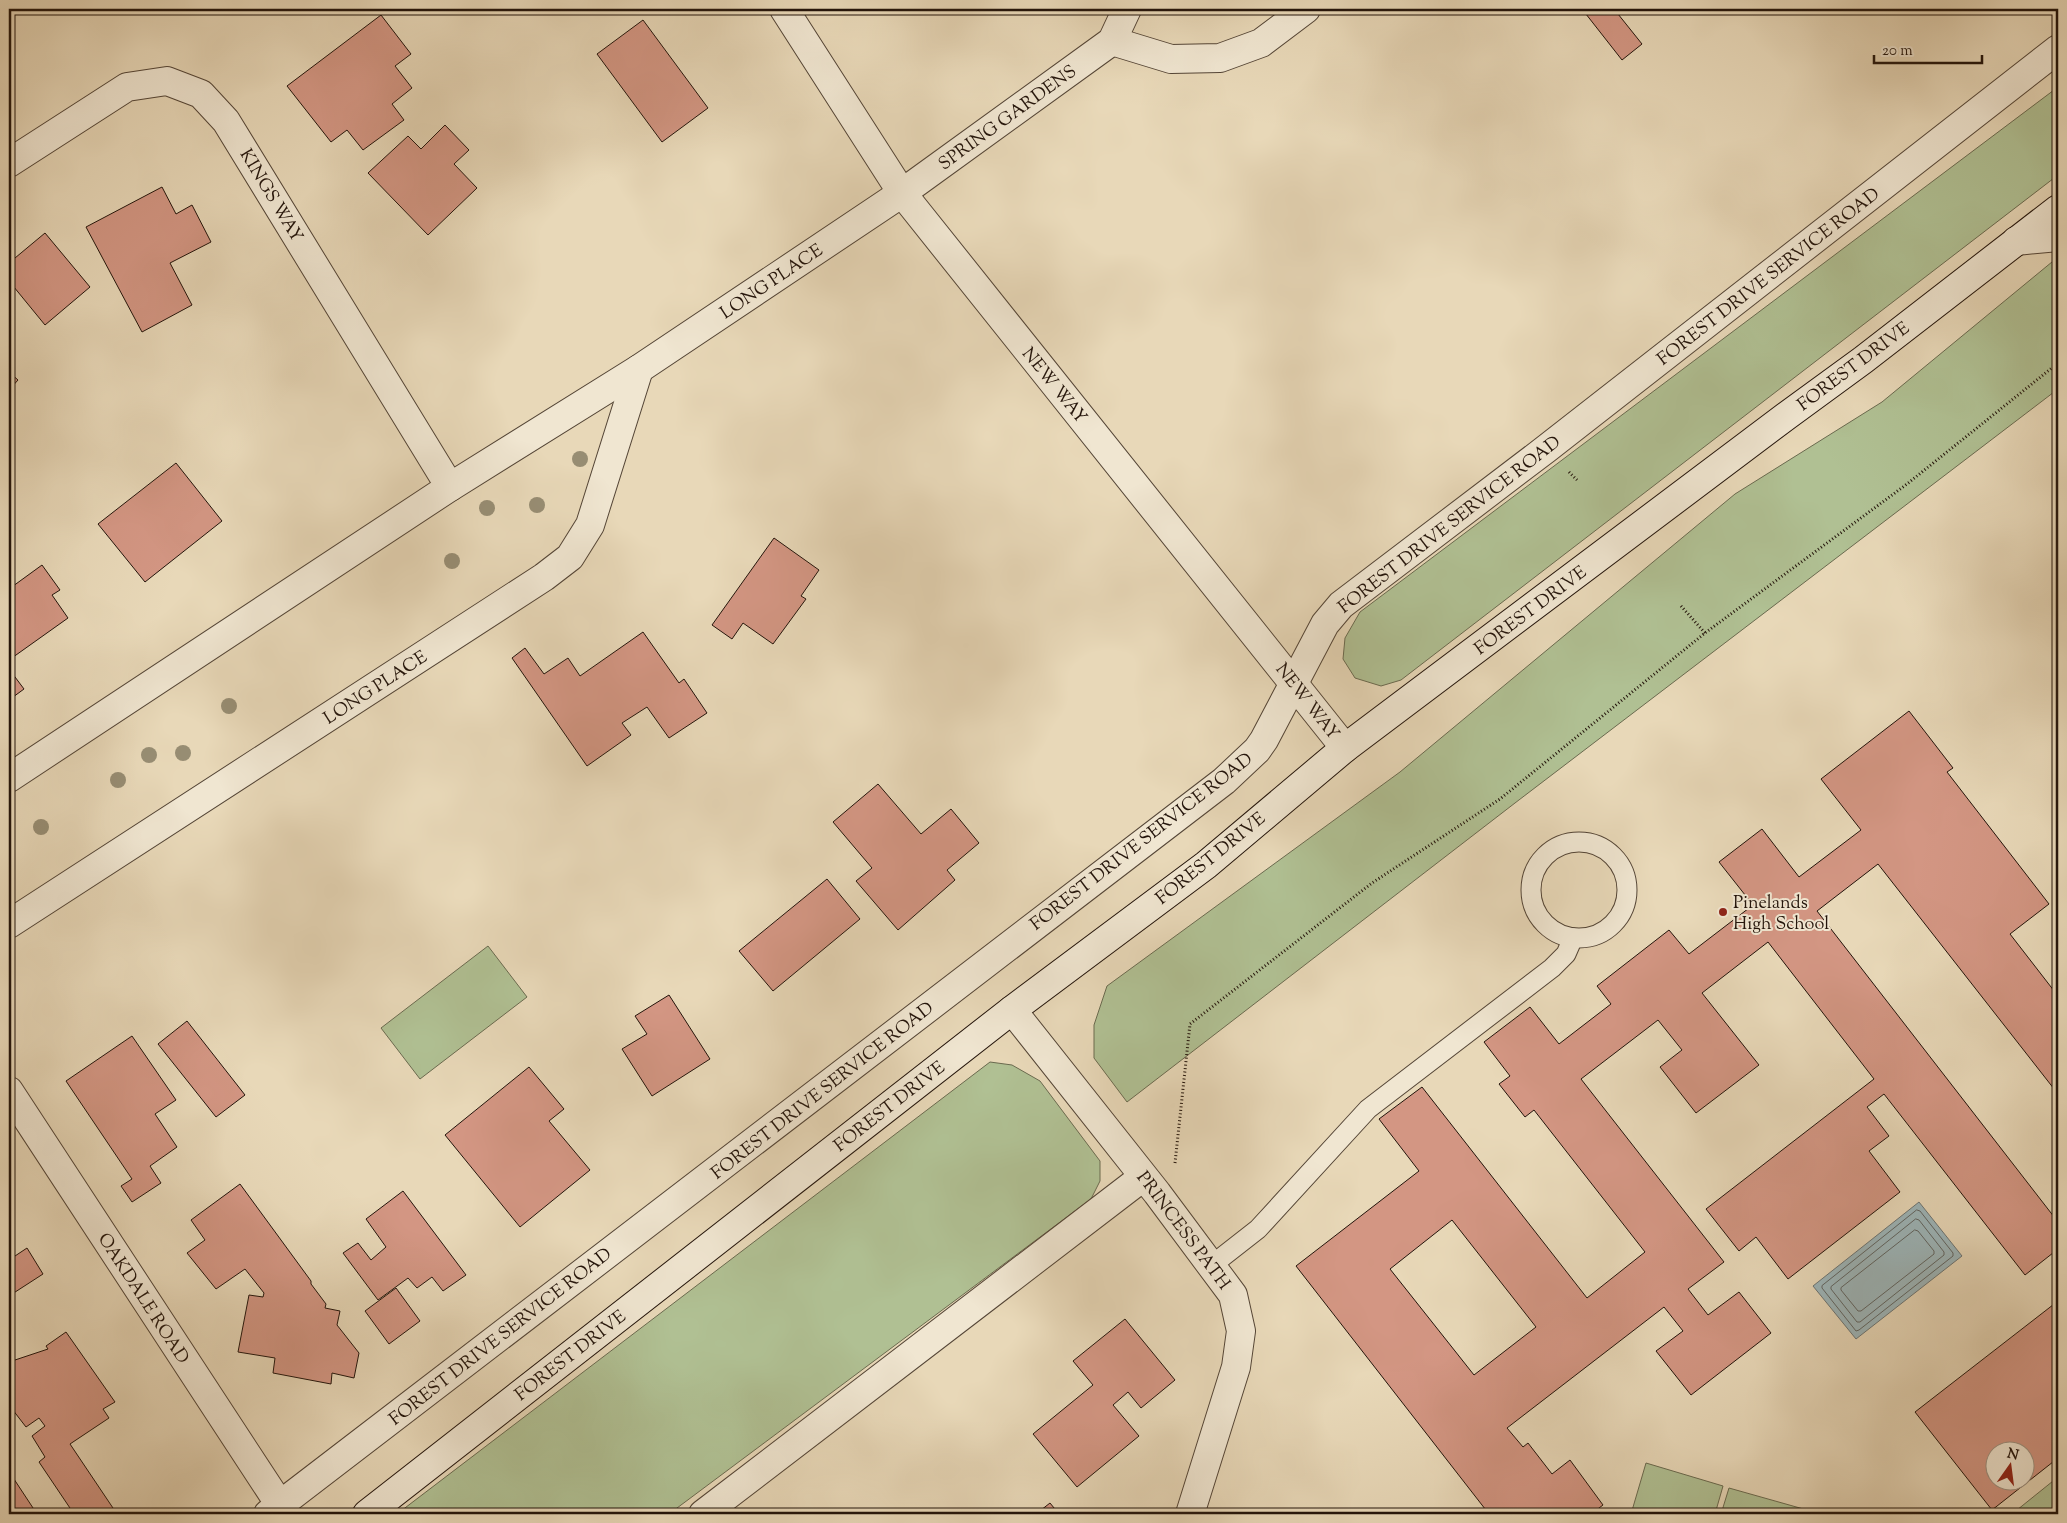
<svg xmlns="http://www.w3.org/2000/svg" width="2067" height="1523" font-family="'Sorts Mill Goudy',serif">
  <rect width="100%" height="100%" fill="#e8d8b8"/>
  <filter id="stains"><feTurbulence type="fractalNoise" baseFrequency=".004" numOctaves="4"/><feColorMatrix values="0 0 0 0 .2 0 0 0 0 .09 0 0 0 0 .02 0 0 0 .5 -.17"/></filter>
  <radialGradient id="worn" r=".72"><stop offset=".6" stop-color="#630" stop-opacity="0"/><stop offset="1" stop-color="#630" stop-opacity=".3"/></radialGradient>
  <g fill="#b0c093" stroke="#6a6a4f">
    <polygon points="2058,87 2058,175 1401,680 1381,686 1355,678 1343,659 1345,638 1360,612"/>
    <polygon points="2058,257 2058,389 1515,803 1127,1102 1094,1058 1094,1025 1107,986 1400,772 1735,494 1882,402"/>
    <polygon points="488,946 527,997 420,1079 381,1028"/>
    <polygon points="990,1062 1012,1065 1040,1081 1100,1161 1100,1181 1091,1199 669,1514 397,1514"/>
    <polygon points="1646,1463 1723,1486 1715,1514 1631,1514"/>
    <polygon points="2058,1477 2058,1514 2012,1514"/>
    <polygon points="1729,1488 1807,1510 1805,1514 1721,1514"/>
  </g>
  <polygon fill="#9db6ba" stroke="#6c7574" points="1919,1202 1962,1256 1856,1339 1813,1286"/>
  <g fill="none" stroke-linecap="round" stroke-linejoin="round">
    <g stroke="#606562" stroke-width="1">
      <polygon points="1917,1210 1920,1211 1953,1253 1953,1256 1859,1330 1856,1331 1822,1288 1822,1286"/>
      <polygon points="1916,1219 1919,1220 1944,1252 1944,1255 1860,1322 1857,1322 1831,1289 1831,1287"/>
      <polygon points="1915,1230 1918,1231 1934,1251 1934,1254 1861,1311 1858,1311 1841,1290 1841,1288"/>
    </g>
  </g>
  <g fill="#d39683" stroke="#23140b" fill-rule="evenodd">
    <polygon points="1582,9 1614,9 1642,44 1622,60"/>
    <polygon points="381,15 411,54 395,66 412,88 392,104 404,120 363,150 347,130 331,142 287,86"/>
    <polygon points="643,20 708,108 662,142 597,54"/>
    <polygon points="445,125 469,150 454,164 477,188 428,235 368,173 408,136 421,149"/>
    <polygon points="162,187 176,214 192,205 211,242 170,263 192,305 142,332 86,227"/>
    <polygon points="45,233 90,287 45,325 9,281 9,263"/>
    <polygon points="9,372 18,380 9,390"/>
    <polygon points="176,463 222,521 145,582 98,524"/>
    <polygon points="774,538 819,570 801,596 806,599 773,644 743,623 732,639 712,625"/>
    <polygon points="42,565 60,590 52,595 68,618 9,660 9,589"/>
    <polygon points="643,632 679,683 684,679 707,713 669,738 647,707 622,723 631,735 587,766 512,658 525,648 544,674 568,658 580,676"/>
    <polygon points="9,669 24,689 9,700"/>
    <path d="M1909,711L1953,768L1947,772L2049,904L2010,934L2058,996V1094L1878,864L1817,911L2058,1222V1249L2025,1275L1884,1094L1867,1107L1889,1136L1869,1151L1900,1192L1788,1279L1756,1237L1739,1251L1706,1209L1874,1079L1768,942L1702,993L1759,1065L1696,1113L1660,1067L1682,1050L1658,1020L1581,1079L1724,1262L1688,1289L1708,1315L1739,1292L1771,1333L1691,1395L1656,1351L1683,1331L1664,1307L1507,1428L1523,1447L1528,1443L1552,1474L1570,1460L1603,1505L1591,1514H1489L1296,1266L1419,1171L1379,1119L1422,1087L1587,1298L1645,1252L1534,1110L1525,1117L1499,1084L1510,1076L1484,1042L1530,1007L1559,1044L1611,1004L1597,986L1669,930L1689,954L1753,905L1719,862L1762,829L1799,877L1861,830L1821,779ZM1452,1220L1536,1327L1474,1375L1390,1269Z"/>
    <polygon points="878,784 921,834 951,809 979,843 947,870 955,880 898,930 856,881 872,868 833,822"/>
    <polygon points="827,879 860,919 773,991 739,951"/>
    <polygon points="669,995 710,1059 652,1096 622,1049 647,1034 635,1016"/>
    <polygon points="187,1021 245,1095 216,1117 158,1044"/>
    <polygon points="132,1036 176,1100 155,1114 177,1147 150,1166 161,1183 132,1202 121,1186 132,1179 66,1081"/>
    <polygon points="529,1067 564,1109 549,1121 590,1170 520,1227 445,1135"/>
    <polygon points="240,1184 311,1281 311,1284 326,1304 325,1308 340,1311 337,1325 359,1353 354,1378 332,1373 331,1384 273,1373 275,1358 238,1352 249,1295 263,1297 264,1293 245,1269 216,1289 187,1253 205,1240 191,1220"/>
    <polygon points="403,1191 466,1275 443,1291 432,1277 417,1288 408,1278 378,1300 343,1253 358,1243 371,1260 386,1247 366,1219"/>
    <polygon points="27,1248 43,1274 9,1296 9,1260"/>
    <polygon points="396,1288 420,1321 389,1344 365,1311"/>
    <path d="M2058,1301V1458L1992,1510L1915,1412ZM1994,1450H2024V1480H1994Z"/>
    <polygon points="1125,1319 1175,1380 1141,1408 1128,1392 1113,1405 1139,1436 1077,1487 1033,1434 1093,1385 1073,1361"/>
    <polygon points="66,1332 115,1402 103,1409 109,1418 70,1444 115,1511 109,1514 74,1514 39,1462 45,1457 32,1436 45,1426 39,1418 26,1427 9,1405 9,1362 48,1349 46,1346"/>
    <polygon points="9,1473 10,1473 37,1514 9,1514"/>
    <polygon points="1050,1503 1059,1514 1036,1514"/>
  </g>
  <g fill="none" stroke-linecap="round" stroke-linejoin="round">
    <defs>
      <g id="service">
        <circle cx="1579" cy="890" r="48"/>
        <polyline points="1212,1265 1258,1229 1368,1109 1552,968 1566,954 1573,938"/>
      </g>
      <g id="minor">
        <polyline points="784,9 902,193 1345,748"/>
        <polyline points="1112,41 1171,59 1220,58 1261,43 1306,9"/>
        <polyline points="9,163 127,87 167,81 201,94 226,121 450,487"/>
        <polyline points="2016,241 2058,237"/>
        <polyline points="9,778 450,487 639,369 902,193 1112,41 1127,9"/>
        <polyline points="9,924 544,577 570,557 590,525 639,369"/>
        <polyline points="1012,1010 1157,1193 1233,1295 1241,1331 1236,1367 1190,1514"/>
        <polyline points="9,1091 280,1505"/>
        <polyline points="268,1514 1224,781 1257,750 1264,740 1325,624 1341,605 1546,449 2058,49"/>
        <polyline points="703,1514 1143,1177"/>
      </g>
      <polyline id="secondary" points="367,1514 1012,1010 1206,865 1345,748 1785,417 1863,360 2058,209"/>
    </defs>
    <use href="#service" stroke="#544536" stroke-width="21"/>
    <use href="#minor" stroke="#544536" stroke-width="30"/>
    <use href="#secondary" stroke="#23140b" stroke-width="30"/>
    <g stroke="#23140b" stroke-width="3" stroke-dasharray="1 2.5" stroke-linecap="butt">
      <polyline points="1569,472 1577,480"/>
      <polyline points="1681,606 1705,633"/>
      <polyline points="1175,1163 1190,1024 1372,883 1500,799 1705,633 1907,484 2058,363"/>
    </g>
    <use href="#service" stroke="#f0e6d1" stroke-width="19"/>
    <use href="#minor" stroke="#f0e6d1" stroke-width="28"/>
    <use href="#secondary" stroke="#f0e6d1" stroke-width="28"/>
  </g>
  <g fill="#978d73">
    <circle cx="580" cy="459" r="8"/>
    <circle cx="537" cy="505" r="8"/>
    <circle cx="487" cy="508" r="8"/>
    <circle cx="452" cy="561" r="8"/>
    <circle cx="229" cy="706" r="8"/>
    <circle cx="183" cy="753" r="8"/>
    <circle cx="149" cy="755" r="8"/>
    <circle cx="118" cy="780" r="8"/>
    <circle cx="41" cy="827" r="8"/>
  </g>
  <circle fill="#8f2418" stroke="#f0e6d1" stroke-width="2" cx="1723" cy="912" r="5"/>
  <g text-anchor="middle" stroke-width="4" stroke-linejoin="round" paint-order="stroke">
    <g font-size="18" fill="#23140b" stroke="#f0e6d1">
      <text transform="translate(1007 117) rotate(-36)" y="6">SPRING GARDENS</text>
      <text transform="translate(272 195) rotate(59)" y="6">KINGS WAY</text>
      <text transform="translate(1768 276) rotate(-38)" y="6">FOREST DRIVE SERVICE ROAD</text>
      <text transform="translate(771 281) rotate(-34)" y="6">LONG PLACE</text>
      <text transform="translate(1853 366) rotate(-37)" y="6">FOREST DRIVE</text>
      <text transform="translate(1055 385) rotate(51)" y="6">NEW WAY</text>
      <text transform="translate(1449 524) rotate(-38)" y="6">FOREST DRIVE SERVICE ROAD</text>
      <text transform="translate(1530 610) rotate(-37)" y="6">FOREST DRIVE</text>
      <text transform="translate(375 687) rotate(-33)" y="6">LONG PLACE</text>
      <text transform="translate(1308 701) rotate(52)" y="6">NEW WAY</text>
      <text transform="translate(1141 841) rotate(-38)" y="6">FOREST DRIVE SERVICE ROAD</text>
      <text transform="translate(1210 858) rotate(-39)" y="6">FOREST DRIVE</text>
      <text transform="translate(822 1090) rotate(-38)" y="6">FOREST DRIVE SERVICE ROAD</text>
      <text transform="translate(889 1106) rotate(-38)" y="6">FOREST DRIVE</text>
      <text transform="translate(1184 1230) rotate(53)" y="6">PRINCESS PATH</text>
      <text transform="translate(144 1298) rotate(57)" y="6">OAKDALE ROAD</text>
      <text transform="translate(500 1336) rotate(-38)" y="6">FOREST DRIVE SERVICE ROAD</text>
      <text transform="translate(570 1355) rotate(-38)" y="6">FOREST DRIVE</text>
    </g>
    <g font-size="18" fill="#23140b" stroke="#f0e6d1" text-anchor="start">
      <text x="1733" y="908">Pinelands<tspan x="1733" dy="21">High School</tspan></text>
    </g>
  </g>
  <rect width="2067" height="1523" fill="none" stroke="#e8d8b8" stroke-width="30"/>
  <rect x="10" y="10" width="2047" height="1503" fill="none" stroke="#23140b" stroke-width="2.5"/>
  <rect x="15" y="15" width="2037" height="1493" fill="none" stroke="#23140b"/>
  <g transform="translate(2010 1466) rotate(14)"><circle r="24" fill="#f0e6d1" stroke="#9e9282"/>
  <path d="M0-4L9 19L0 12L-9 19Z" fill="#8f2418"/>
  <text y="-8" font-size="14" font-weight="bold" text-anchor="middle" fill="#23140b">N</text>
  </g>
  <path d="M1874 55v8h108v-8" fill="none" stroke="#23140b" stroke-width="2.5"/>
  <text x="1882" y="55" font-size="15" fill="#23140b" stroke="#f0e6d1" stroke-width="4" paint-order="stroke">20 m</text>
  <rect width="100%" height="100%" filter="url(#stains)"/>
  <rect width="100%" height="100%" fill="url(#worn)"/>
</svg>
